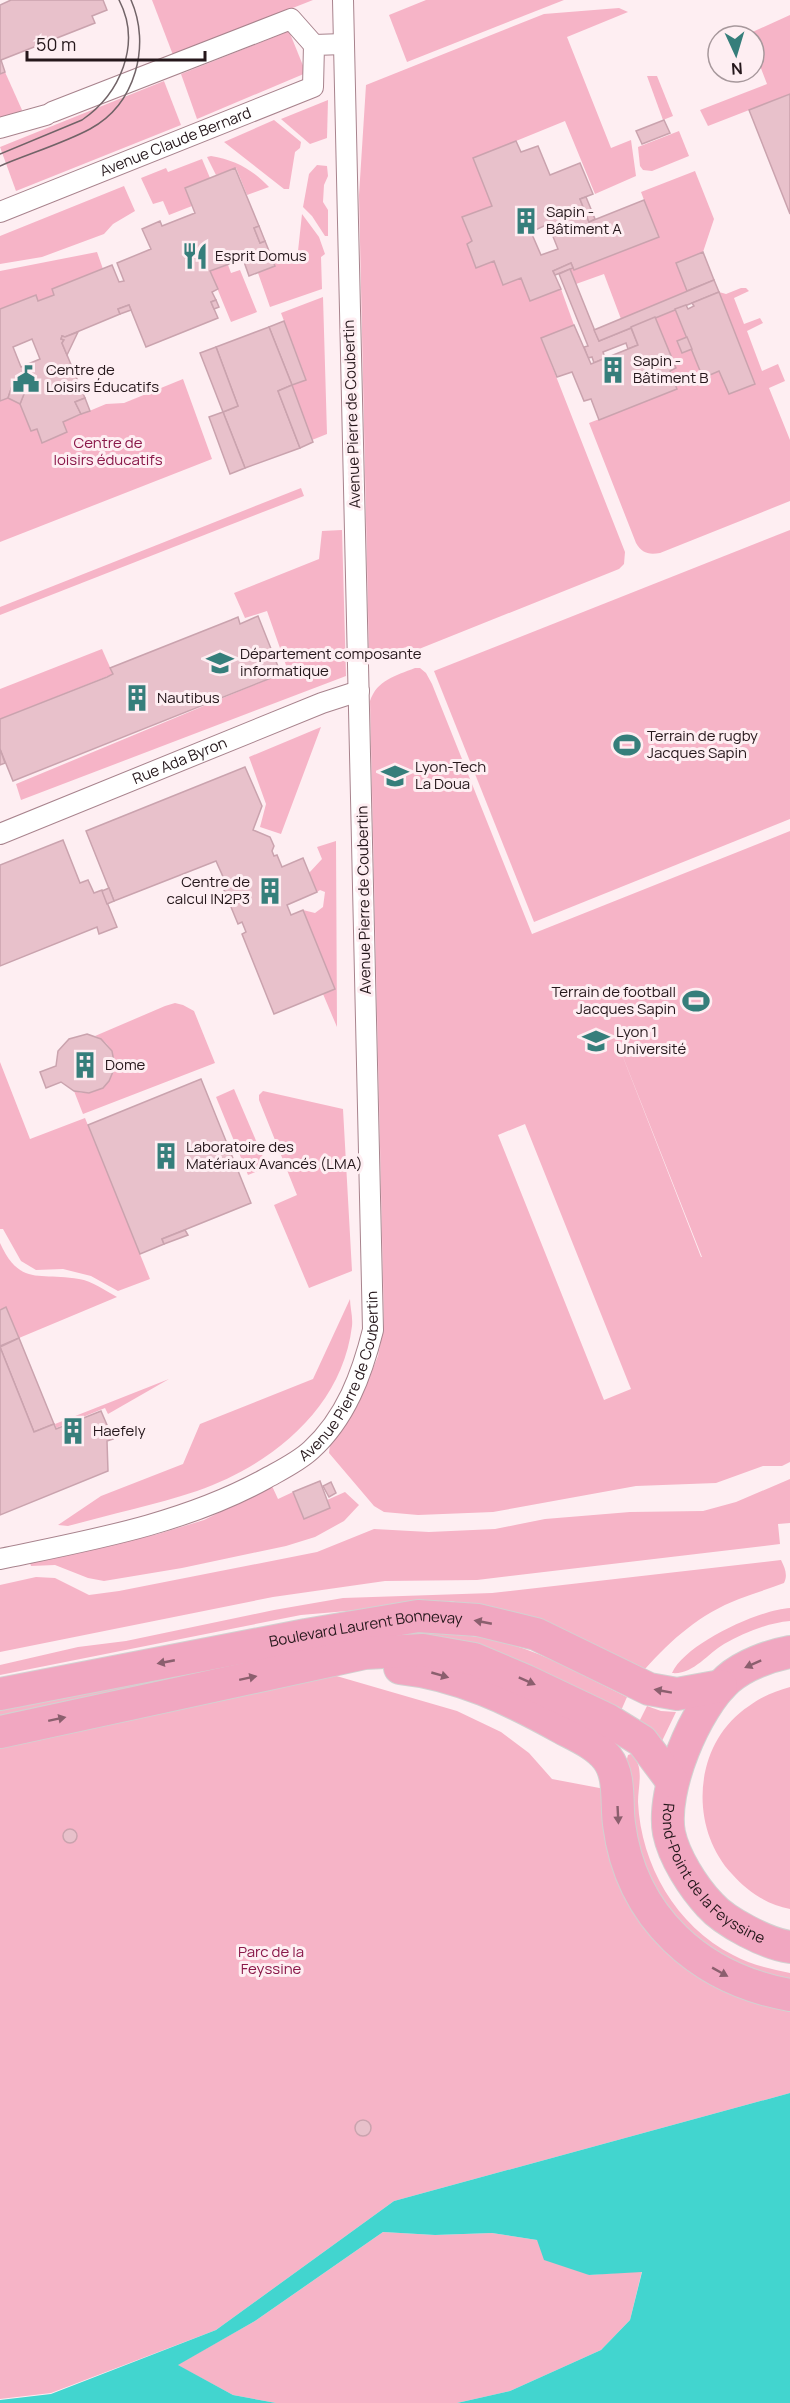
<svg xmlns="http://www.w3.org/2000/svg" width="790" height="2403" font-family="Manrope,sans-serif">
  <rect width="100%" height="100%" fill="#feeef2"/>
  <g fill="#f6b4c7" fill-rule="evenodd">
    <polygon points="152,0 313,0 173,55"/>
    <polygon points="426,0 564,0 407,62 389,15"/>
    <polygon points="619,8 628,12 567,37 611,148 631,140 636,176 595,194 565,121 474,158 492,206 463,218 472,241 467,244 476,268 494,261 503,285 521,278 530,301 561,289 574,325 541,338 625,552 624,564 619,569 419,649 407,647 369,656 359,195 366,85 544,14"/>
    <polygon points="790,15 790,94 708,126 700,110 767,84 754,50 754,36 748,34"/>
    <polygon points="289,31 306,73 197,119 181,74"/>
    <polygon points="5,72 22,110 20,114 0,122 0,74"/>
    <polygon points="647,76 657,76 673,116 663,120"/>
    <polygon points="164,81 181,125 16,191 0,147"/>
    <polygon points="328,100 327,138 310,144 281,119"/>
    <polygon points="274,120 301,142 300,148 295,152 289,189 284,189 224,142"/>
    <polygon points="679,131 689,156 652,171 643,170 640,166 638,147"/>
    <path d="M211,156C235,160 252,169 269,187L247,195L236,168L216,175L207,157Z"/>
    <polygon points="202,159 210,178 185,188 192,206 169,215 163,201 153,204 141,178 166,168 168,172"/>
    <polygon points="317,165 327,166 328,176 324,185 323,202 328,210 328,236 325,236 312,216 303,207 309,174"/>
    <polygon points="695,171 714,219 703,252 676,263 687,291 621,319 604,274 576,284 570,269 573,268 575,270 658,237 641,192"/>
    <polygon points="124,186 135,211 113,224 104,234 42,257 0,264 0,236"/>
    <polygon points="302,214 319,237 325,254 321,257 322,289 270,307 258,273 272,259 298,251"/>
    <polygon points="97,252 103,269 52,289 54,295 38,301 36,296 0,309 0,271"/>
    <polygon points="228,265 231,273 240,270 257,312 231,322 210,271"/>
    <path d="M741,288H746L749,291L734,298L744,324L760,318L763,323L747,331L762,371L778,364L785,381L769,388L790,440V501L660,553C648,555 642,553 636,543L589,423L677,389L670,371L675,368L655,317L675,309L703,378L719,371L729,394L755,384L719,292L726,294Z"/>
    <polygon points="323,297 327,434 312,440 292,385 306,379 281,313"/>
    <polygon points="183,379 212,459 0,542 0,401 8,398 20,404 31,431 37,429 42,442 67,432 63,422 106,404 124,403"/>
    <polygon points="301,488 304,496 0,615 0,607"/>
    <polygon points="342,530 346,676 21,800 16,784 288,671 267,611 245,618 234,593 319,559 322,531"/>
    <polygon points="790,530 790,819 534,922 434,671"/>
    <polygon points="102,649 113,674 0,719 0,689"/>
    <path d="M415,668H420L426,673L432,684L532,934L790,831V1462L782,1466H763L716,1483L636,1486L493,1512L418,1515L384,1512L374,1506L329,1453L330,1445L358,1405L378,1356L384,1324L370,701C377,680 395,676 415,668ZM614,1034L702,1257H701ZM525,1124L631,1389L604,1400L498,1135Z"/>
    <polygon points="321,727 281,834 260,827 266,804 249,757"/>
    <polygon points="336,841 337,1027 323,994 334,989 303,910 315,913 323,907 325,892 320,890 317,892 309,873 322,859 317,847"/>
    <path d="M175,1003L183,1005L194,1011L215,1063L83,1114L74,1091C111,1103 131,1051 95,1036L165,1006Z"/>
    <polygon points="0,1062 30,1139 85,1118 150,1279 118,1291 91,1276 63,1269 36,1270 21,1261 3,1229 0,1229"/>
    <polygon points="234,1089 266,1164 265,1168 248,1175 216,1097"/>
    <polygon points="263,1091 343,1109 352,1271 309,1288 274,1205 297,1195 259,1100 259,1095"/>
    <path d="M0,1243C20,1287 40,1272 79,1279C92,1281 106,1291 117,1297L19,1338L6,1307L0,1310Z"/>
    <path d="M350,1299C350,1307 353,1317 352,1326C342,1409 271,1465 197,1491C155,1505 111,1514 68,1526L58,1525L101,1496L183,1464L200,1424L313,1379Z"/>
    <polygon points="169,1379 108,1414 105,1408 56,1428 55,1424"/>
    <polygon points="790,1479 790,1523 778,1524 780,1544 477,1580 385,1581 273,1597 0,1652 0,1585 36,1577 55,1578 89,1595 119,1591 317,1552 374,1529 429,1532 495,1529 545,1519 630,1512 703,1511 736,1502"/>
    <polygon points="272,1486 278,1499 293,1492 304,1519 330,1508 327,1500 345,1492 359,1505 344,1521 315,1537 286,1546 182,1568 104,1581 88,1578 55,1565 31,1566 30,1563 158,1534 204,1520"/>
    <path d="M781,1560C785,1568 788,1575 784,1583C769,1589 754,1593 739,1599C700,1614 672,1639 645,1669L548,1623L502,1609L449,1601L421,1602L382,1608L301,1615L0,1675V1665L78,1647L126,1641L274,1610L343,1598L492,1593Z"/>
    <path d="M790,1608V1621C767,1623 743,1633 724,1644C707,1654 693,1675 672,1673C685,1644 758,1610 790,1608Z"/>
    <path d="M433,1632C457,1634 482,1636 505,1643C548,1654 588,1678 627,1697L620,1713L460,1647L0,1722V1707L386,1633Z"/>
    <polygon points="333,1675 457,1711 501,1732 529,1753 552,1779 610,1790 642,1909 790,2002 790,2093 394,2201 216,2330 51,2393 0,2399 0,1744"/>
    <path d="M790,1687V1909C767,1905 747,1891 732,1874C688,1827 693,1743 749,1706C761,1697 775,1691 790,1687Z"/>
    <polygon points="647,1706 661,1711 676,1712 662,1741 639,1722"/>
    <path d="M631,1754C645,1765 638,1786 638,1802C641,1865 676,1926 733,1955C751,1965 771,1969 790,1973V1988L685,1938L630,1844L625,1766L628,1755Z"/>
    <polygon points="383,2232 435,2235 492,2233 537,2240 589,2275 642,2271 630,2320 601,2350 510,2391 457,2403 276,2403 233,2395 177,2365 255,2321"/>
  </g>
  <polygon fill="#42d5cf" points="790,2093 790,2403 457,2403 510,2391 601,2350 630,2320 642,2272 589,2275 544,2260 537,2240 492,2233 435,2235 383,2232 255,2321 178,2365 233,2395 276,2403 0,2403 0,2400 51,2394 216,2330 394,2201"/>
  <g fill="#e8c1cb" stroke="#caa3ae" stroke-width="1.5" fill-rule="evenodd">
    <polygon points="11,0 103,0 107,10 92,16 95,23 1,60 5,72 0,74 0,5"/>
    <polygon points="790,94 790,214 749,110"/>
    <polygon points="664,120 670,133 642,144 636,131"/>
    <path d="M516,141L521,152L538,146L550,175L580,163L593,194L580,199L589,222L644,200L659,237L574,270L571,263L553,271L561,289L530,301L521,278L503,285L494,261L476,268L467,244L472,241L462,217L492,206L473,158ZM548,224L558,249L541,255L531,232Z"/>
    <path d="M235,168L259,226L254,228L260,243L265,241L275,266L249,276L243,259L210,271L218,289L212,292L216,300L211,302L218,318L146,347L129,305L118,309L120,314L65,337L62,336L61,339L64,340L62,343L85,398L75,402L81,414L63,422L67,432L42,443L37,429L31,431L20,404L26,389L13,383L8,398L0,401V309L36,295L38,301L54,295L52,289L112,265L119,282L124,281L117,263L151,249L142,229L160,221L162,226L195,213L185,188ZM32,339L40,359L21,367L13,347Z"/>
    <polygon points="586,197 595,219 589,222 580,199"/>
    <polygon points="259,226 265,241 260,243 254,228"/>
    <polygon points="703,252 714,280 687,291 676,263"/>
    <polygon points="571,263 573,268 555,275 553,271"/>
    <polygon points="570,269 599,341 631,328 638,345 628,349 626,343 603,352 605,358 594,363 592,357 588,358 584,347 588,346 559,274"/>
    <polygon points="714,280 719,292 599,341 594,330"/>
    <polygon points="719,292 755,384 729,394 719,371 703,378 675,309 686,305 688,309 694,306 692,303"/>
    <polygon points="216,300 219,307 214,309 211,302"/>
    <polygon points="129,305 131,310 120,314 118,309"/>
    <polygon points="655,317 676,368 670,371 677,389 599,420 591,399 584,401 572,372 557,377 541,338 574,325 591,364 638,345 631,327"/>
    <polygon points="284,321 306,380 292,385 269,327"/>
    <polygon points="269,327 292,385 278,391 300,448 245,468 223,412 238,406 216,347"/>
    <polygon points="78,332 67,355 62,343 64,340 61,339 62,336 65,337"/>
    <polygon points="687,337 692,349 682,353 677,341"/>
    <polygon points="216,347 238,406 223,412 200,353"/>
    <polygon points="13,383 26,389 20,404 8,398"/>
    <polygon points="292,385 313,442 300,448 278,391"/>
    <polygon points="85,398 90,411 81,414 75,402"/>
    <polygon points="223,412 245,468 230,474 209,417"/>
    <polygon points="258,616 281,674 13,781 0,749 0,719 107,677 113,674 110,668 231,620 238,617 240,624"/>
    <polygon points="0,749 5,763 0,765"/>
    <polygon points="245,767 262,806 253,830 270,837 274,846 272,851 274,856 277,855 282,867 303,858 317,892 287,905 291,915 303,910 335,989 274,1014 242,934 246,932 242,922 238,924 224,890 228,888 216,861 114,901 86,831"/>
    <polygon points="63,840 80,883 88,880 94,893 102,890 117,927 99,934 97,927 0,966 0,865"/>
    <polygon points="109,888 114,901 107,904 102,891"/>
    <polygon points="87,1034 101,1039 112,1051 115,1067 109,1081 103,1088 89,1093 74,1091 61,1082 46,1088 40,1072 56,1066 58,1051 69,1039"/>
    <polygon points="201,1079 251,1203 162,1239 164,1244 140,1254 88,1125"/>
    <polygon points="185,1230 188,1235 164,1244 162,1239"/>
    <polygon points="6,1307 19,1338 0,1346 0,1310"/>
    <polygon points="19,1338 54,1424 34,1432 0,1347"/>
    <polygon points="0,1347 34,1432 54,1424 56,1429 101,1411 113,1439 107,1441 108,1471 0,1515"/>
    <polygon points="320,1481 330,1508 304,1519 293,1492"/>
    <polygon points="331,1482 336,1493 329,1497 323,1486"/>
    <circle cx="70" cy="1836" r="7"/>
    <circle cx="363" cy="2128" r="8"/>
  </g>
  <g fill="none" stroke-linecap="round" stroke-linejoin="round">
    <defs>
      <g id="street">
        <polyline points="52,112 291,19 314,45"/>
        <polyline points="0,128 46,115"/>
        <path id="s1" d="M0,212L313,87L314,45L344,44"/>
        <path id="s2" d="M0,834L322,703L359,691"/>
        <path id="s3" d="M0,1559C91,1540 183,1524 265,1479C281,1470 298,1462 311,1450C346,1418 362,1374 373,1330L343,0"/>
      </g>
      <g id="primary">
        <path id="s4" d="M790,1652C769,1656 744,1665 728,1679C695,1708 661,1790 669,1833C674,1857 693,1887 710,1905C725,1922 767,1944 790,1947"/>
        <path d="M400,1668C458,1674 512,1700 562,1728C577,1736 596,1744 607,1758C621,1776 616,1803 619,1824C631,1918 700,1979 790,1995"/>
        <path id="s5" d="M0,1694L306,1635L418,1616L478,1620L536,1634L649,1689L677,1694L721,1686"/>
        <polyline points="0,1732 365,1653 423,1650 474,1659 526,1681 608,1720 642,1741 672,1781"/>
      </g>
    </defs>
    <use href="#street" stroke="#a8838d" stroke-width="22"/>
    <use href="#primary" stroke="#d3d1d1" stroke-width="34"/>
    <use href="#street" stroke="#fff" stroke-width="20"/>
    <use href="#primary" stroke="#f1a7c1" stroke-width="32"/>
    <g stroke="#716367" stroke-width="1.5">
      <path d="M0,154L82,120C120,94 142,44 119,0"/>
      <path d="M0,166C28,154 64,143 90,129C136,104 151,45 131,0"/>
    </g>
  </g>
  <defs><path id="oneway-solid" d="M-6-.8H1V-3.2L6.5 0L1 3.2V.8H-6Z" transform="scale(1.5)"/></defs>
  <g fill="#8b5f6e">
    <use href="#oneway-solid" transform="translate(483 1622) rotate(-169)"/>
    <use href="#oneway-solid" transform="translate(166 1662) rotate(169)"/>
    <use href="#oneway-solid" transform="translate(753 1664) rotate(156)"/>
    <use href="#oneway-solid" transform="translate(440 1675) rotate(16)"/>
    <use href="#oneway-solid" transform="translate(248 1678) rotate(-12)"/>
    <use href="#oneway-solid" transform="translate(527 1681) rotate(24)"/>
    <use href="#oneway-solid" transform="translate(663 1691) rotate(-170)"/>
    <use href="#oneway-solid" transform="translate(57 1719) rotate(-12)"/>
    <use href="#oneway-solid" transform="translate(618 1815) rotate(87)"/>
    <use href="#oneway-solid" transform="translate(720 1972) rotate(29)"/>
  </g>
  <defs>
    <symbol id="building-bare" viewBox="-9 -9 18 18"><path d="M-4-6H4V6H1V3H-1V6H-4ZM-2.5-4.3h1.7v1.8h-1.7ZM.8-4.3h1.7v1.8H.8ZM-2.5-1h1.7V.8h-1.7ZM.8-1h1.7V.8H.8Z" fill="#367e7b" stroke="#feeef2" stroke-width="2.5" paint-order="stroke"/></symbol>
    <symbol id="restaurant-bare" viewBox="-9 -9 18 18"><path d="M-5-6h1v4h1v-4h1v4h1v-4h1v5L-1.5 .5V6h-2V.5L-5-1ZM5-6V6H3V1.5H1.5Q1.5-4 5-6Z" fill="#367e7b" stroke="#feeef2" stroke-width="2.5" paint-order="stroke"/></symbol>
    <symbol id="civic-bare" viewBox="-9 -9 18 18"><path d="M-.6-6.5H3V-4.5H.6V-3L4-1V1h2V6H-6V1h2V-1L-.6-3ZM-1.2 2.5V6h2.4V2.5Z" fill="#367e7b" stroke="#feeef2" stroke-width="2.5" paint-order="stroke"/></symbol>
    <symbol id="university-bare" viewBox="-9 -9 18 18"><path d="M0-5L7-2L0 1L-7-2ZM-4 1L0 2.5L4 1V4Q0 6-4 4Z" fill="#367e7b" stroke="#feeef2" stroke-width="2.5" paint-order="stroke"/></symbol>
    <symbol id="stadium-bare" viewBox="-9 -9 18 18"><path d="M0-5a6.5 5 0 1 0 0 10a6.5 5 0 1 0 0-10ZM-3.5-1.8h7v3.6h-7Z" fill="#367e7b" stroke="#feeef2" stroke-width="2.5" paint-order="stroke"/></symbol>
  </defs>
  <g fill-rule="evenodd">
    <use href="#building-bare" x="507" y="202" width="38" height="38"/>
    <use href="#restaurant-bare" x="176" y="237" width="38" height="38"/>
    <use href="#building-bare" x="594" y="351" width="38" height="38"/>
    <use href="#civic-bare" x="7" y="360" width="38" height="38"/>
    <use href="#university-bare" x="201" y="644" width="38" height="38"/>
    <use href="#building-bare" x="118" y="679" width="38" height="38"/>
    <use href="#stadium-bare" x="608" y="726" width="38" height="38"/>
    <use href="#university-bare" x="376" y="757" width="38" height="38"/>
    <use href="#building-bare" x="251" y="872" width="38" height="38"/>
    <use href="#stadium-bare" x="677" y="982" width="38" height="38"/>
    <use href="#university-bare" x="577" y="1022" width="38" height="38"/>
    <use href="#building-bare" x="66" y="1046" width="38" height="38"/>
    <use href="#building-bare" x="147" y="1137" width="38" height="38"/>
    <use href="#building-bare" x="54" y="1412" width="38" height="38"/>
  </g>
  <g text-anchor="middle" stroke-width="6" stroke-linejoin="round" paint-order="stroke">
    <g font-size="15" fill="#25171b" stroke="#feeef2">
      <text dy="5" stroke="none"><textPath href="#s1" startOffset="189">Avenue Claude Bernard</textPath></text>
      <text transform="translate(352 414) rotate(-92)" y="5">Avenue Pierre de Coubertin</text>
      <text dy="5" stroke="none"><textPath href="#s2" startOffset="194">Rue Ada Byron</textPath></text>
      <text transform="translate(364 900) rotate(-91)" y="5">Avenue Pierre de Coubertin</text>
      <text dy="5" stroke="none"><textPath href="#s3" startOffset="414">Avenue Pierre de Coubertin</textPath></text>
      <text dy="5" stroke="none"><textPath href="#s5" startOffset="372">Boulevard Laurent Bonnevay</textPath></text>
      <text dy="5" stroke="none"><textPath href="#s4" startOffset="297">Rond-Point de la Feyssine</textPath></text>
    </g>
    <g font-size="15" fill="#25171b" stroke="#feeef2" text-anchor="start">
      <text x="546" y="217">Sapin -<tspan x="546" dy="17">Bâtiment A</tspan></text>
      <text x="215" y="261">Esprit Domus</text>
      <text x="633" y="366">Sapin -<tspan x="633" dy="17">Bâtiment B</tspan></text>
      <text x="46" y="375">Centre de<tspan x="46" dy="17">Loisirs Éducatifs</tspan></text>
      <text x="240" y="659">Département composante<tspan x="240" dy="17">informatique</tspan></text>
      <text x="157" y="703">Nautibus</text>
      <text x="647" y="741">Terrain de rugby<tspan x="647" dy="17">Jacques Sapin</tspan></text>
      <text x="415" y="772">Lyon-Tech<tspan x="415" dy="17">La Doua</tspan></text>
      <text x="250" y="887" text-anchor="end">Centre de<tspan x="250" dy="17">calcul IN2P3</tspan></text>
      <text x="676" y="997" text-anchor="end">Terrain de football<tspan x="676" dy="17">Jacques Sapin</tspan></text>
      <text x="616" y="1037">Lyon 1<tspan x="616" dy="17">Université</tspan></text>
      <text x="105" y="1070">Dome</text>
      <text x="186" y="1152">Laboratoire des<tspan x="186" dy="17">Matériaux Avancés (LMA)</tspan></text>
      <text x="93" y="1436">Haefely</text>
    </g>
    <g font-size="15" fill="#8a194a" stroke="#feeef2">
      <text x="108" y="448">Centre de<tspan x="108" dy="17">loisirs éducatifs</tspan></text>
      <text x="271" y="1957">Parc de la<tspan x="271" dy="17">Feyssine</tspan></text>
    </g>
  </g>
  <g transform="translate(736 54) rotate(176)"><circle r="28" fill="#feeef2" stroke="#a7989c" stroke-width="1.5"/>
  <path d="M0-4.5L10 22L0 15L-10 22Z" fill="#367e7b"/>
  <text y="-9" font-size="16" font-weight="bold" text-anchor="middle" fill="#25171b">N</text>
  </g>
  <path d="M27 51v9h178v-9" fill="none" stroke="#25171b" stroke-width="3"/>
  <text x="36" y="51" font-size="18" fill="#25171b" stroke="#feeef2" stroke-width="4.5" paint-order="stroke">50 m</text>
</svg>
